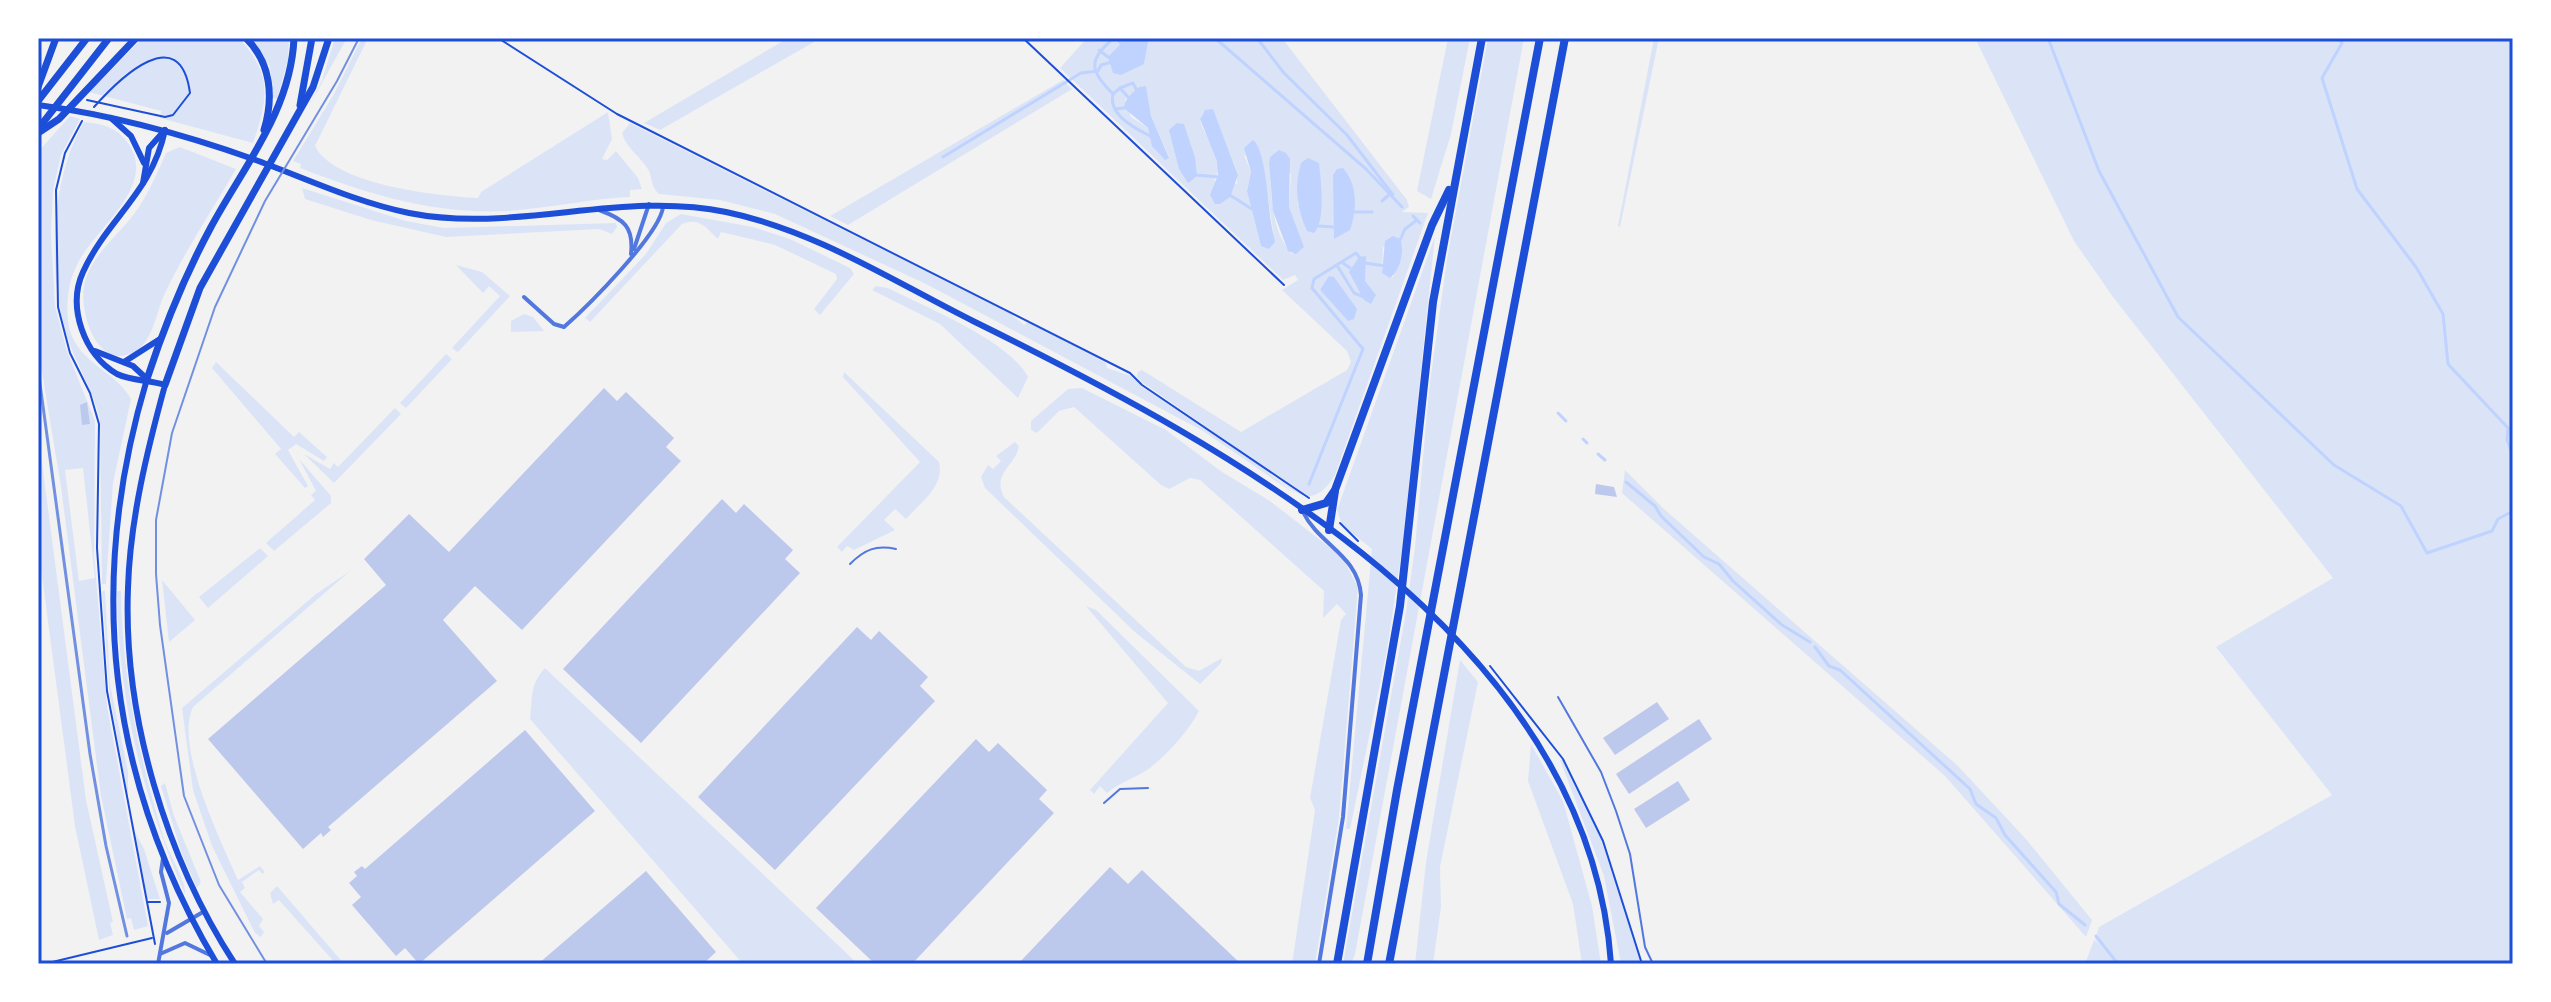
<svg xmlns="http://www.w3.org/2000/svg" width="2551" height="1002" font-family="'Space Grotesk',sans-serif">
  <rect width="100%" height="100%" fill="#f2f2f2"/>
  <g fill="#dbe4f7" fill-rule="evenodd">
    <path d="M143,38H239C273,75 268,99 253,143L160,118L161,111L89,92Z"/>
    <polygon points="253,38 289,38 288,60 277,99 273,98 270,67"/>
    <polygon points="335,38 347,38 308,108 322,80"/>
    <path d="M362,38H368L315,146C334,185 438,196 478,198L481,192L608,112L612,139L602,159L607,160L616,151L638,178L642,189L630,190V197C589,199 549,208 508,211C435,215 367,194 300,168L301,164L293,161L334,94Z"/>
    <polygon points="788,38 821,38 660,130 644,123"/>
    <path d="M1087,38H1126L1114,50L1144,64L1149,38H1282L1407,200L1409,207L1402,212L1428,213L1335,475C1307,522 1284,478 1252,459L1295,494L1203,431L926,284L775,214L720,200L659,194C651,187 652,178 649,171C641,156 627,150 622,133L630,123L1011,314L1024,325L1028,322L1106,363L1107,368L1131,376L1142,387L1234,446L1143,383L1137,377L1138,372L1142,370L1241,432L1347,370L1351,362L1347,351L1282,290L1298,280L1295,275L1283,280L1060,68ZM1139,87H1146L1151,116L1169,157L1153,146L1148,128L1131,117L1125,100ZM1213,110L1237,171V184L1214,181C1227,160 1204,139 1200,119L1203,112ZM1184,124L1195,157L1179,169L1177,152ZM1244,155L1262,162L1275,242L1261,246L1247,190L1251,172ZM1301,163L1320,179L1319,227L1298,205ZM1269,164L1291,174L1289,207L1303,247L1292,254C1270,230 1272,193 1269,164ZM1383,247L1402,255L1393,277L1382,273ZM1334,277L1343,294L1348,321L1320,290Z"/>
    <polygon points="1448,38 1470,38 1451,134 1431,199 1417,191"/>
    <polygon points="1488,38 1524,38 1355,954 1351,964 1343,964 1406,612 1415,547 1429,390 1447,259"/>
    <polygon points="1654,38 1659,38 1620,227 1618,226"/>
    <polygon points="1975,38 2513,38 2513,964 2085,964 2094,940 2099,944 2095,939 2099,927 2332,795 2216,647 2333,578 2113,297 2074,241"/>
    <polygon points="1063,80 1072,89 848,225 830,216"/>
    <path d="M70,116L80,119L61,155L53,190L51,231L55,306L67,351L95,421L94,554L107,706L148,926L134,930L131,918L127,919L101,796L61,487L38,348V152ZM83,468L95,578L79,581L65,470Z"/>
    <path d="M84,122C104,124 119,128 130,146C155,187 97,227 79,261C69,279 66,299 68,320C72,362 115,369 131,399L113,483L106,584H102L100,420C93,389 75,363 66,333C47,273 51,176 84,122Z"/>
    <path d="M180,147L236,169C213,209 186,249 166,291C157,308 154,339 137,350C97,376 77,309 85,281C94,251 123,232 139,207C150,190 158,171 166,153Z"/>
    <polygon points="302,188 406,221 444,228 616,223 617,227 612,234 599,229 446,237 371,220 305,199"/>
    <path d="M681,214L753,227L790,239L850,268L854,274L820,315L814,309L837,279L836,274L775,245L721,232L718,239C706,228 700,217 682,224L590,322L585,318L646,254L666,223Z"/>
    <polygon points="1435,236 1402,550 1387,650 1350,829 1346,829 1372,549 1342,525 1337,510"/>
    <polygon points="456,265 482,272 510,296 458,352 452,348 500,296 489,286 483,293"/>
    <path d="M876,286L888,288C925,307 1010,341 1028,377L1018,398L940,324L872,290Z"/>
    <polygon points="524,314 533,317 544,331 511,332 511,321"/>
    <polygon points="446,354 452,359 406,408 400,403"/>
    <polygon points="216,362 294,437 299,432 327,457 324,461 296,444 288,450 308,486 305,488 275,454 281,449 212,368"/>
    <path d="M844,372L939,462C945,486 921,502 906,519L895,509L884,520L895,530L854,550L847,546L842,552L837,547L920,462L843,377Z"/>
    <polygon points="1082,388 1166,430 1222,472 1270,501 1342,557 1358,587 1339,818 1315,964 1292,964 1315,810 1310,798 1341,620 1346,614 1337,604 1323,618 1324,591 1200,480 1190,478 1169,489 1161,485 1074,407 1059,411 1037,433 1031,430 1031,421 1068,389"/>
    <polygon points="395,408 401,414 334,483 304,454 330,469 334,463 338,467"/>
    <polygon points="38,432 86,800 113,922 110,923 113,935 99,940 75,826 42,576 38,542"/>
    <path d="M1015,442L1019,446C1015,467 992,472 1004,497L1186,667L1199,671L1222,658L1221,663L1200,684L1136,633L985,488L981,477L988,465L993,469L1001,461L996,456Z"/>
    <polygon points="299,459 331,496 331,503 274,551 266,543 315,500 311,495 316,491"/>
    <polygon points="1625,470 1664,509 1958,766 2025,838 2092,920 2086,937 1945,776 1622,493"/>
    <polygon points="260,548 268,556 208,608 199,597"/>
    <path d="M350,571L193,707C174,746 221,841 238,880L260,866L265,872L262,874L259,870L242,882L245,888L240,892L263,919L259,926L264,932L261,937L255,933L212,846L193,790L182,708L316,594Z"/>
    <polygon points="162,580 195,620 169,642 163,589"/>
    <polygon points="102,591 105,591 110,684 128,771 128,799 110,696"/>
    <path d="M117,591H121C122,676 139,758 164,839C169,854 187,883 185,894C142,796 118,699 117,591Z"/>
    <path d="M1086,606L1096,610L1199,711C1188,732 1166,756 1147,770C1134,779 1120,782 1107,793L1100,786L1094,794L1090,790L1168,703Z"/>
    <polygon points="1460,660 1478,682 1440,867 1441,907 1433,964 1415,964 1426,862"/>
    <path d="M545,668L858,964H743L530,719C533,697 529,686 545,668Z"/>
    <polygon points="1531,744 1563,801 1592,906 1601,964 1582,964 1573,904 1528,781"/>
    <polygon points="1563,759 1603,841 1642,964 1621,964 1604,876 1560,760"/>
    <polygon points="165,783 174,816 201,882 197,888 182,854 161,786"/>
    <polygon points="135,832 144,849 160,899 147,899"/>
    <polygon points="277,886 344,964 336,964 279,900 273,904 270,893"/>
  </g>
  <g fill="#bfd3fe">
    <polygon points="1126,38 1149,38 1144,64 1121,75 1113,73 1108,57"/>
    <path d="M1146,86L1151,116L1169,158L1165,160L1152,146L1148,128L1124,108C1125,98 1132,93 1139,87Z"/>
    <polygon points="1213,109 1238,175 1230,197 1220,204 1215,204 1210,195 1218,175 1217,161 1200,119 1205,110"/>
    <polygon points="1177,123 1184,124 1195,157 1197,176 1188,183 1179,169 1169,130"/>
    <path d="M1253,140C1268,152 1267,214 1274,236L1275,242L1269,249L1261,246L1247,191L1251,172L1244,148Z"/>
    <polygon points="1279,150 1286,153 1290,159 1289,207 1304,247 1296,254 1288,251 1273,211 1269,164 1270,157"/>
    <path d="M1308,158L1319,163C1321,181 1326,221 1314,233L1307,231C1297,210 1294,185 1301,163Z"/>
    <path d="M1343,168C1358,185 1357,210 1350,230L1334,239L1333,175L1337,169Z"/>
    <path d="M1393,236L1400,239C1405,252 1400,270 1390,278L1382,273L1385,241Z"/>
    <polygon points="1366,256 1365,281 1376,295 1371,304 1364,300 1349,272 1359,257"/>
    <polygon points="1329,276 1334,277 1357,309 1354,319 1348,321 1320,290"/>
  </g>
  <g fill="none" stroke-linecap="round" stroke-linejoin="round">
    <g stroke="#bfd3fe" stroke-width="3">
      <path d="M1114,38C1086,61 1091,71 1113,94C1108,116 1137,129 1152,137"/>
      <polyline points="1117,38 1122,45"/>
      <polyline points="1215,38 1366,169 1402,207"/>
      <polyline points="1257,38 1284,73 1347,135 1393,195"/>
      <polyline points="2048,38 2099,171 2178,317 2334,465 2401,506 2427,553 2492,531 2498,519 2513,511"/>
      <polyline points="2338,38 2342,43 2322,78 2357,189 2416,267 2443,314 2448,364 2508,428 2507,440 2513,455"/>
      <polyline points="1099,50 1108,57"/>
      <polyline points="1120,88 1133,83 1136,89"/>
      <polyline points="1113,94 1120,88 1128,97"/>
      <polyline points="1115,109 1124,108"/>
      <polyline points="943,157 1081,73 1098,71 1101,65 1112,62"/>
      <polyline points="1196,175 1219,177"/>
      <polyline points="1228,194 1252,209"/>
      <polyline points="1382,201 1390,194"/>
      <polyline points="1352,212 1372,212"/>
      <polyline points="1413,216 1420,223"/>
      <polyline points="1318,226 1333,227"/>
      <polyline points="1400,240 1405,229 1417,220"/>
      <polyline points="1343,263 1350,268"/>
      <polyline points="1365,263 1385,266"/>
      <polyline points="1338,267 1354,293 1364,297"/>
      <polyline points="1558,413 1566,421"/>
      <polyline points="1583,439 1587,443"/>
      <polyline points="1598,454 1605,460"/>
      <polyline points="1626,482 1655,506 1661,516 1704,557 1719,564 1733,581 1782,625 1810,642"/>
      <polyline points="1309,484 1363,349 1312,288 1314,279 1356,253 1360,258"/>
      <polyline points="1815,647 1829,666 1840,670 1970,789 1976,804 1996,818 2005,835 2056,892 2059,904 2085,925"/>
      <polyline points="2096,936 2118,964"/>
    </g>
  </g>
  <g fill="#bdc9ec">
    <polygon points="604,388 617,401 626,392 674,438 666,447 681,461 522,630 475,586 443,620 497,681 328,827 331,830 323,837 321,833 303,849 208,739 386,585 364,559 409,514 449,552"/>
    <polygon points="87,402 90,424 82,425 80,405"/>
    <polygon points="1596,484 1614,487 1617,497 1595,494"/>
    <polygon points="722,499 736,513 744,504 793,550 785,559 800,573 641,743 563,669"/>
    <polygon points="857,627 871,640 879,631 928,677 920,686 935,701 775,870 698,797"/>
    <polygon points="1657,702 1669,719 1615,755 1603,738"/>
    <polygon points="1699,719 1712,739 1629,794 1616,774"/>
    <polygon points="525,730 595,811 419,964 405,948 396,956 352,905 361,897 349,883 357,876 354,872 362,866 365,869"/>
    <polygon points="976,739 989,752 998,743 1047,790 1039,799 1054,813 912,964 875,964 816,908"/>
    <polygon points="1678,781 1690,800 1646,828 1634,809"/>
    <polygon points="1110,867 1128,884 1142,870 1241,964 1018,964"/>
    <polygon points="646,871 716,952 703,964 538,964"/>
  </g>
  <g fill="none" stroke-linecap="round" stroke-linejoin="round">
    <g stroke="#1d4ed8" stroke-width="2">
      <polyline points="498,38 617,114 1130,373 1142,385 1309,498"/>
      <polyline points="1023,38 1284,285"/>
      <path d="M87,100L165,117L173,115L190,93C180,19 119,79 94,107"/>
      <polyline points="82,121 65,153 56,190 58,307 70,353 90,393 99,424 97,548 107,691 155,944"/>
      <polyline points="1340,523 1358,541"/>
      <polyline points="1490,666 1563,759 1603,841 1642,964"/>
      <polyline points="147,902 160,902"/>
      <polyline points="44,964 152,938"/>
    </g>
    <g stroke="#5277de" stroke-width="2">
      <path d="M850,564C865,549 876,545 896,549"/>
      <polyline points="1558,697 1601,772 1616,811 1630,854 1645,947 1653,964"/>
      <polyline points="1104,803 1120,789 1148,788"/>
    </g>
    <g stroke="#5277de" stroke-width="4">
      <path d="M599,210C624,219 634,227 631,254"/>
      <polyline points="634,249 649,204"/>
      <path d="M524,297L554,324L564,327C588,306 660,234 663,207"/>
      <path d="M1303,512C1319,545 1358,555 1361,595L1343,817L1319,964"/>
      <polyline points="167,933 203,912"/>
      <polyline points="160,954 185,943 210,955"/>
      <polyline points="158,964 169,903 161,872 163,858"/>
    </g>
    <g stroke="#1d4ed8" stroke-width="6">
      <path d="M38,105C112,115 183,134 253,159C305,178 355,202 409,213C515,234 620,190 726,212C814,230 893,281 973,321C1231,448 1589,639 1611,964"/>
      <polyline points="111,118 131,136 144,163"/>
      <path d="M165,130C152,193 107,219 83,272C67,307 84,355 117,374C131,381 150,380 165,385C147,451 130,520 128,588C123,716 166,858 235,964"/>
      <polyline points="143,183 149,148 165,130"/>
      <polyline points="95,351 133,366 147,379"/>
      <polyline points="124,362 160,339"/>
      <path d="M147,379C86,583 107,780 217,964"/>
    </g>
    <g stroke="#1d4ed8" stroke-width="7">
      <path d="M246,38C271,63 274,97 264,130"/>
      <polyline points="38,87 56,38"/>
      <polyline points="38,101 87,38"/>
      <polyline points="300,105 312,38"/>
      <polyline points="38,129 109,38"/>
      <polyline points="38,133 59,119 136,38"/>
      <path d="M147,379C164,327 185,275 211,227C244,166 291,110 294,38"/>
      <polyline points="165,385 200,288 313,87 329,38"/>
    </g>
    <g stroke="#1d4ed8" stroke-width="8">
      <polyline points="1302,510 1326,503 1335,490 1432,225 1449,190"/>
      <polyline points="1329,530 1335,491"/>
      <polyline points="1337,964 1400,606 1433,302 1482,38"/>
      <polyline points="1367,964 1397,790 1540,38"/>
      <polyline points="1389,964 1565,38"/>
    </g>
    <polyline stroke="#7290e2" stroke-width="2" points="267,964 219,885 184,796 160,625 156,574 156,520 172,433 215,307 265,201 337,81 359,38"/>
    <polyline stroke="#7290e2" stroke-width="3" points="38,369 90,754 106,846 127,936"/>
  </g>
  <rect width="2551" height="1002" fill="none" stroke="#ffffff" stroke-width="80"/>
  <rect x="40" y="40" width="2471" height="922" fill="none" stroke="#1d4ed8" stroke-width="3"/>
</svg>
